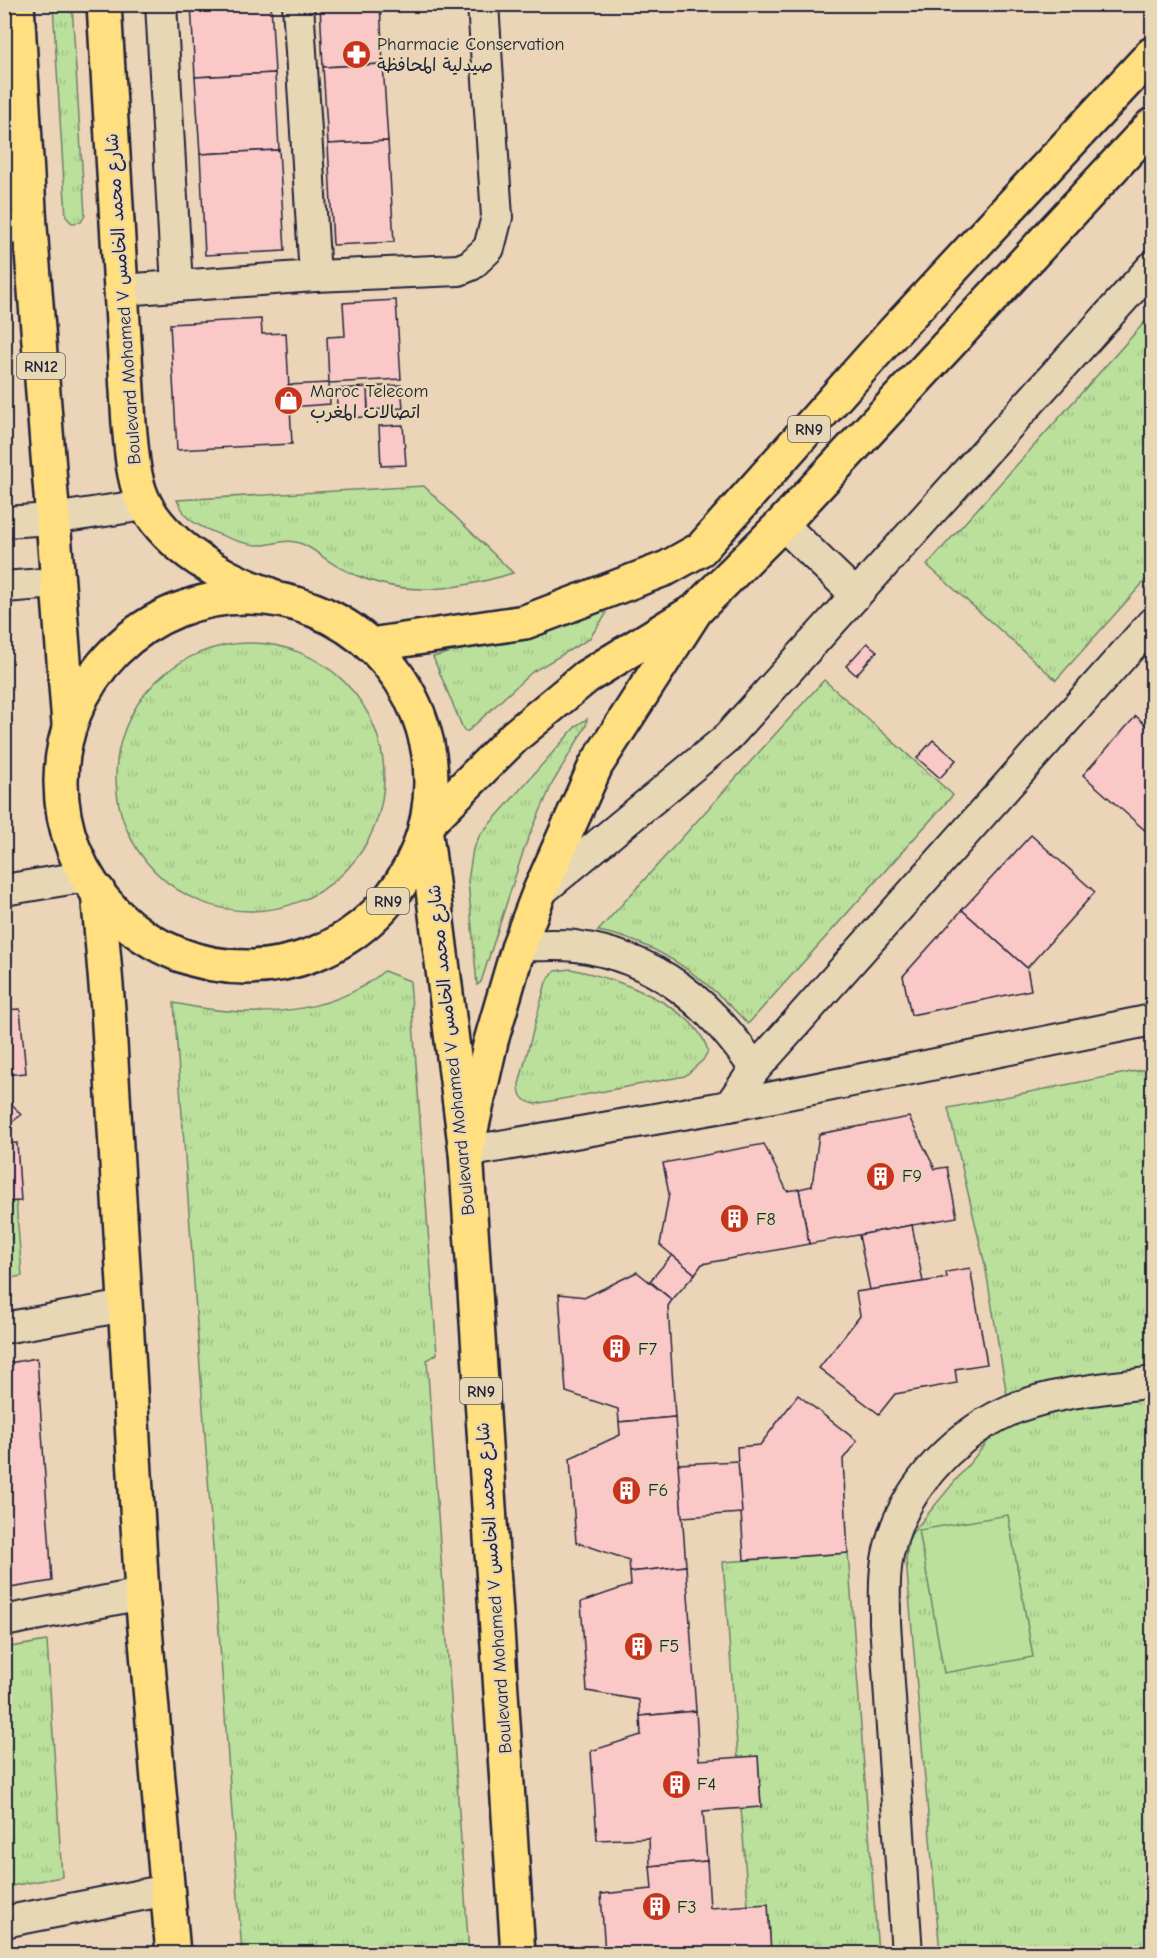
<svg xmlns="http://www.w3.org/2000/svg" width="1157" height="1958" font-family="'Comic Neue','Playpen Sans Arabic',sans-serif">
  <defs>
    <pattern id="grass-tufts" width="24" height="20" patternUnits="userSpaceOnUse" patternTransform="scale(1.5)"><rect width="24" height="20" fill="#bbe09b"/><path d="M3 7l-1-3M5 7V3M7 7l1-3M15 17l-1-3M17 17v-4M19 17l1-3" fill="none" stroke="#a0c086"/></pattern>
  </defs>
  <rect width="100%" height="100%" fill="#ecd4b8"/>
  <filter id="ink" filterUnits="userSpaceOnUse"><feTurbulence type="fractalNoise" baseFrequency=".0167" numOctaves="2"/><feDisplacementMap in="SourceGraphic" scale="12" xChannelSelector="R" yChannelSelector="G"/><feConvolveMatrix kernelMatrix="1 2 1 2 8 2 1 2 1" color-interpolation-filters="sRGB"/></filter>
  <g filter="url(#ink)">
    <g fill="url(#grass-tufts)" stroke="#6e816b" stroke-width="1.5">
      <polygon points="53,5 72,5 85,215 81,222 72,223 66,217"/>
      <polygon points="1152,314 1152,573 1056,680 927,565"/>
      <path d="M424,486L513,573C451,592 396,599 337,566C325,560 315,549 302,544C287,537 272,546 257,545C241,544 197,528 186,516C183,511 180,505 177,500Z"/>
      <polygon points="602,612 606,613 605,616 589,639 532,672 468,731 464,731 433,657"/>
      <circle cx="250" cy="777" r="134"/>
      <path d="M824,680L953,795L748,1024C706,979 661,943 598,931Z"/>
      <polygon points="587,719 586,726 552,784 525,846 481,982 477,985 468,881 473,849 480,835 577,725"/>
      <path d="M571,969C614,978 695,1004 708,1051L703,1060L685,1076L535,1104C522,1101 519,1096 519,1084L546,982L555,971Z"/>
      <path d="M384,971L410,981L437,1354L427,1360L469,1953H242L174,1003C242,1018 329,1019 384,971Z"/>
      <polygon points="1152,1068 1152,1953 940,1953 906,1560 909,1537 997,1430 1007,1396 985,1265 948,1108"/>
      <polygon points="16,1201 22,1276 5,1279 5,1202"/>
      <polygon points="848,1553 878,1953 771,1953 768,1905 748,1906 741,1808 761,1806 758,1757 738,1758 723,1562"/>
      <polygon points="47,1641 62,1877 5,1887 5,1648"/>
    </g>
    <polygon fill="#bbe09b" stroke="#6e816b" stroke-width="1.5" points="1008,1515 1033,1657 944,1673 919,1530"/>
    <g fill="#fac9c7" stroke="#22223b" stroke-width="1.5">
      <polygon points="191,4 271,4 275,73 195,77"/>
      <polygon points="320,4 380,4 383,64 323,67"/>
      <polygon points="383,64 388,141 328,144 323,67"/>
      <polygon points="275,73 279,150 200,154 195,77"/>
      <polygon points="388,141 394,242 333,245 328,144"/>
      <polygon points="279,150 285,251 205,255 200,154"/>
      <polygon points="396,300 401,379 329,383 327,337 345,336 343,303"/>
      <polygon points="261,319 262,334 286,333 292,444 177,450 170,324"/>
      <polygon points="329,383 330,404 290,407 288,385"/>
      <polygon points="401,385 403,408 368,410 367,387"/>
      <polygon points="367,387 368,417 338,418 336,389"/>
      <polygon points="403,425 406,465 381,466 379,426"/>
      <polygon points="867,643 877,651 856,675 846,666"/>
      <polygon points="1136,716 1152,731 1152,828 1148,833 1083,775"/>
      <polygon points="933,740 956,760 940,778 917,758"/>
      <polygon points="1031,835 1095,892 1027,968 962,910"/>
      <polygon points="962,910 1027,968 1031,990 911,1015 903,976"/>
      <polygon points="20,1009 26,1073 4,1075 4,1010"/>
      <polygon points="4,1094 21,1115 4,1128"/>
      <polygon points="909,1117 935,1169 947,1167 957,1217 809,1244 799,1189 812,1186 819,1134"/>
      <polygon points="17,1143 21,1201 4,1202 4,1144"/>
      <polygon points="764,1144 787,1191 799,1189 809,1244 702,1264 695,1274 660,1245 669,1194 663,1163"/>
      <polygon points="912,1225 923,1282 870,1290 859,1235"/>
      <polygon points="672,1255 695,1274 672,1300 650,1281"/>
      <polygon points="970,1268 987,1364 955,1369 957,1383 895,1394 879,1414 819,1368 860,1316 856,1292 947,1278 946,1272"/>
      <polygon points="637,1272 672,1300 668,1306 675,1417 619,1422 618,1409 566,1392 559,1294 586,1297"/>
      <polygon points="37,1358 52,1581 4,1589 4,1364"/>
      <polygon points="798,1395 857,1441 843,1459 848,1553 744,1560 737,1447 760,1445"/>
      <polygon points="675,1417 686,1566 630,1572 629,1560 576,1542 570,1458 620,1435 619,1422"/>
      <polygon points="738,1461 742,1513 682,1517 678,1464"/>
      <polygon points="686,1566 696,1711 640,1716 639,1700 587,1691 581,1602 631,1585 630,1572"/>
      <polygon points="696,1711 699,1760 758,1756 761,1807 703,1811 707,1861 650,1866 649,1838 597,1840 591,1751 641,1735 640,1716"/>
      <polygon points="707,1861 710,1908 768,1904 771,1954 605,1954 601,1894 652,1889 650,1866"/>
    </g>
    <g fill="none" stroke-linecap="round" stroke-linejoin="round">
      <defs>
        <g id="minor">
          <polyline points="161,4 177,286"/>
          <polyline points="298,4 315,276"/>
          <polyline points="4,229 30,227"/>
          <polyline points="121,290 315,276 459,270 471,265 489,248 497,217 483,4"/>
          <polyline points="4,522 52,519 145,505"/>
          <polyline points="782,524 856,595"/>
          <polyline points="4,587 56,583"/>
          <polyline points="4,890 88,876"/>
          <polyline points="539,893 726,739 1152,267"/>
          <path d="M519,945C538,946 557,944 575,946C657,957 710,1003 755,1069"/>
          <polyline points="729,1106 755,1069 1152,623"/>
          <polyline points="466,1152 729,1106 1152,1020"/>
          <polyline points="4,1328 125,1306"/>
          <polyline points="4,1621 142,1594"/>
          <polyline points="4,1922 167,1890"/>
          <path d="M907,1954L885,1623C885,1598 883,1571 890,1546C906,1484 959,1430 1018,1407C1060,1391 1108,1389 1152,1382"/>
        </g>
        <g id="primary">
          <polyline points="17,4 30,227 69,724"/>
          <path d="M104,4L129,424C132,450 132,481 146,506C170,548 224,579 268,594"/>
          <circle cx="246" cy="782" r="185"/>
          <polyline points="426,835 466,1152 518,1954"/>
          <polyline points="98,891 108,1009 142,1594 173,1954"/>
        </g>
        <g id="trunk">
          <polyline points="370,645 525,622 667,568 701,549 892,334 1152,54"/>
          <polyline points="427,824 515,736 586,677 689,614"/>
          <polyline points="466,1152 491,1041 519,945 539,893 596,765 696,610 782,524 1152,125"/>
        </g>
      </defs>
      <use href="#minor" stroke="#22223b" stroke-width="34"/>
      <use href="#primary" stroke="#22223b" stroke-width="38"/>
      <use href="#trunk" stroke="#22223b" stroke-width="38"/>
      <use href="#minor" stroke="#e8d7b4" stroke-width="30"/>
      <use href="#primary" stroke="#ffdf80" stroke-width="33"/>
      <use href="#trunk" stroke="#ffdf80" stroke-width="33"/>
    </g>
  </g>
  <defs>
    <symbol id="pharmacy-disc" viewBox="-11 -11 22 22"><circle r="9.5" fill="#c8321e" stroke="#e8d7b4"/><path d="M-2-6h4v4h4v4h-4v4h-4v-4h-4v-4h4Z" fill="#fff"/></symbol>
    <symbol id="shop-disc" viewBox="-11 -11 22 22"><circle r="9.5" fill="#c8321e" stroke="#e8d7b4"/><path d="M-5-2.5h2.3a2.7 3.5 0 0 1 5.4 0H5L5.5 6h-11ZM-1.5-2.5h3a1.5 2.3 0 0 0-3 0Z" fill="#fff"/></symbol>
    <symbol id="building-disc" viewBox="-11 -11 22 22"><circle r="9.5" fill="#c8321e" stroke="#e8d7b4"/><path d="M-4-6H4V6H1V3H-1V6H-4ZM-2.5-4.3h1.7v1.8h-1.7ZM.8-4.3h1.7v1.8H.8ZM-2.5-1h1.7V.8h-1.7ZM.8-1h1.7V.8H.8Z" fill="#fff"/></symbol>
  </defs>
  <g fill-rule="evenodd">
    <use href="#pharmacy-disc" x="340" y="38" width="33" height="33"/>
    <use href="#shop-disc" x="272" y="384" width="33" height="33"/>
    <use href="#building-disc" x="864" y="1160" width="33" height="33"/>
    <use href="#building-disc" x="718" y="1202" width="33" height="33"/>
    <use href="#building-disc" x="600" y="1332" width="33" height="33"/>
    <use href="#building-disc" x="610" y="1474" width="33" height="33"/>
    <use href="#building-disc" x="622" y="1630" width="33" height="33"/>
    <use href="#building-disc" x="660" y="1768" width="33" height="33"/>
    <use href="#building-disc" x="640" y="1890" width="33" height="33"/>
  </g>
  <g text-anchor="middle" stroke-width="4.5" stroke-linejoin="round" paint-order="stroke">
    <g fill="#e8d7b4" stroke="#5d585f" stroke-width="1.5">
      <rect x="17" y="353" width="48" height="26" rx="4.5"/>
      <rect x="788" y="416" width="42" height="26" rx="4.5"/>
      <rect x="367" y="888" width="42" height="26" rx="4.5"/>
      <rect x="460" y="1378" width="42" height="26" rx="4.5"/>
    </g>
    <g font-size="16" font-weight="bold" fill="#22223b">
      <text x="41" y="372">RN12</text>
      <text x="809" y="435">RN9</text>
      <text x="388" y="907">RN9</text>
      <text x="481" y="1397">RN9</text>
    </g>
    <g font-size="18" fill="#22223b" stroke="#e8d7b4" text-anchor="start">
      <text x="377" y="50">Pharmacie Conservation<tspan x="377" dy="21">صيدلية المحافظة</tspan></text>
      <text x="310" y="397">Maroc Telecom<tspan x="310" dy="21">اتصالات المغرب</tspan></text>
      <text x="902" y="1182">F9</text>
      <text x="756" y="1225">F8</text>
      <text x="638" y="1355">F7</text>
      <text x="648" y="1496">F6</text>
      <text x="659" y="1652">F5</text>
      <text x="697" y="1790">F4</text>
      <text x="677" y="1913">F3</text>
    </g>
    <g font-size="18" fill="#22223b" stroke="#e8d7b4">
      <text transform="translate(123 299) rotate(-94)" y="6">Boulevard Mohamed V شارع محمد الخامس</text>
      <text transform="translate(451 1050) rotate(-96)" y="6">Boulevard Mohamed V شارع محمد الخامس</text>
      <text transform="translate(494 1588) rotate(-94)" y="6">Boulevard Mohamed V شارع محمد الخامس</text>
    </g>
  </g>
  <rect width="1157" height="1958" fill="none" stroke="#e8d7b4" stroke-width="24"/>
  <rect x="12" y="12" width="1133" height="1934" fill="none" stroke="#22223b" stroke-width="2" filter="url(#ink)"/>
</svg>
